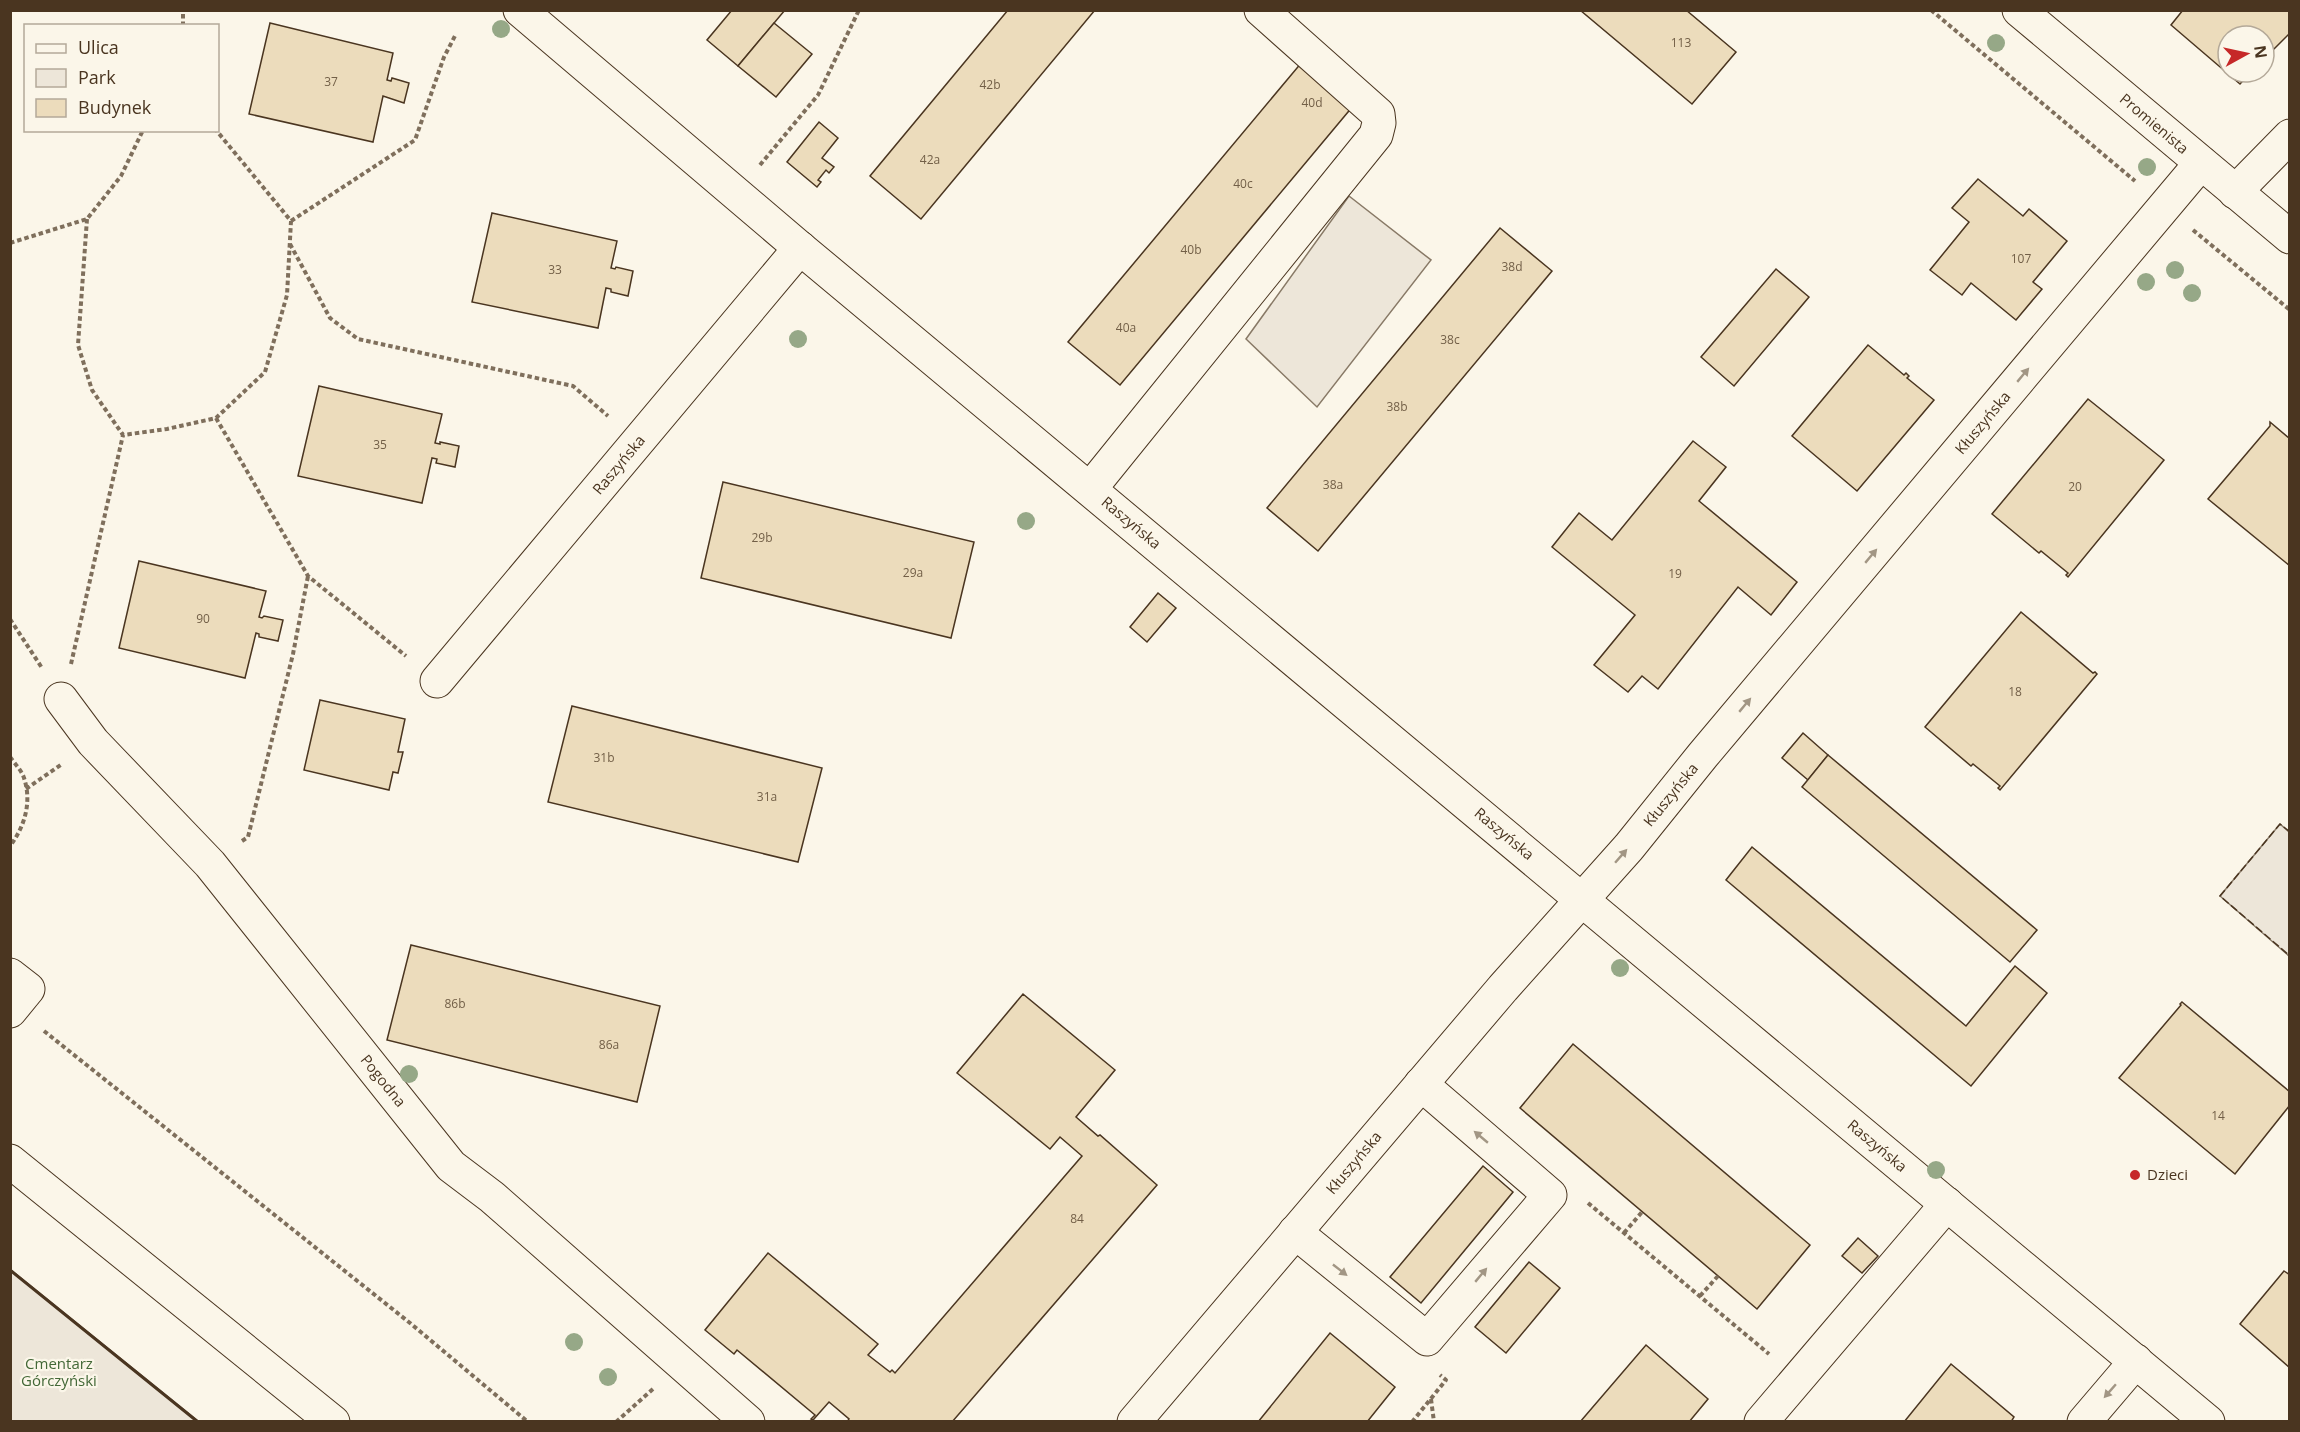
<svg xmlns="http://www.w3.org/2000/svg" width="2300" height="1432" font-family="'Open Sans',sans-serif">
  <rect width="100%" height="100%" fill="#fbf6e9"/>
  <g fill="#ede6d9" stroke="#887966" stroke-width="1.5">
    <polygon points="1349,196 1431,260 1317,407 1246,339"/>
    <polygon points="2280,824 2289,832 2289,956 2220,896"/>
    <polygon points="10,1270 11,1270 198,1421 11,1421"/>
  </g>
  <g fill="#ecdcbc" stroke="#4a3520" stroke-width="1.5">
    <polygon points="732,10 785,10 738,66 707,40"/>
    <polygon points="1008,10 1095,10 921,219 870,176"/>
    <polygon points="1580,10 1686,10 1736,52 1692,104"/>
    <polygon points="2183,10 2290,10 2290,33 2264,59 2264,36 2228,36 2228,72 2251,72 2240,84 2171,25"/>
    <polygon points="270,23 393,53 387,80 391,81 392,78 409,83 404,103 383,96 373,142 249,114"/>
    <polygon points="774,23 812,54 776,97 738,66"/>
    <polygon points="1302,62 1353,106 1120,385 1068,342"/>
    <polygon points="819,122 838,138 822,158 834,167 829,173 826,170 818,180 821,182 817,187 787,162"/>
    <polygon points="1978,179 2023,216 2029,209 2067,241 2033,282 2042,289 2016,320 1971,283 1962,295 1930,270 1969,222 1952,208"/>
    <polygon points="492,213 617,241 611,268 615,269 616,267 633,271 628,296 611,292 611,289 606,288 598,328 472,302"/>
    <polygon points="1500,228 1552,271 1318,551 1267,508"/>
    <polygon points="1776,269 1809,297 1734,386 1701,357"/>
    <polygon points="1868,345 1904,375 1906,373 1909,376 1907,378 1934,400 1857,491 1792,436"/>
    <polygon points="319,386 442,414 435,443 440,444 440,442 459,446 455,467 436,463 437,459 432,458 422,503 298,476"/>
    <polygon points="2088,399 2164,460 2068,577 2066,575 2068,573 2041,551 2039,553 1992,514"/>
    <polygon points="2270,422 2290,439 2290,566 2208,499 2270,426"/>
    <polygon points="1693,441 1726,467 1699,501 1797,582 1771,615 1738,587 1658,689 1642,676 1628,692 1594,665 1635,615 1552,547 1579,513 1612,540"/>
    <polygon points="723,482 974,542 951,638 701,578"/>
    <polygon points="139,561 266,591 259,617 262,618 264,616 283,620 278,641 259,637 259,634 256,633 245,678 119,648"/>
    <polygon points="1158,593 1176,608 1147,642 1130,627"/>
    <polygon points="2021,612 2093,673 2095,672 2097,674 2000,790 1998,788 2000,786 1973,764 1971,766 1925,727"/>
    <polygon points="320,700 405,719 398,752 403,752 398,773 393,772 389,790 304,770"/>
    <polygon points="572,706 822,768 798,862 548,802"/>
    <polygon points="1803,733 1828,755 1808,780 1782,758"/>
    <polygon points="1828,755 2037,930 2010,962 1802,787"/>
    <polygon points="1752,847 1966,1026 2015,966 2047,993 1971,1086 1726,880"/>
    <polygon points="411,945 660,1006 637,1102 387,1040"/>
    <polygon points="1023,994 1115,1070 1076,1117 1098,1136 1100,1135 1157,1185 952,1422 847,1422 849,1419 829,1402 813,1420 811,1419 815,1415 737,1350 734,1354 705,1330 768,1253 878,1344 868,1355 890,1372 892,1370 895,1373 1082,1156 1060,1137 1050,1149 957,1073"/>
    <polygon points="2182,1002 2290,1092 2290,1105 2235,1174 2119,1078 2181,1005 2180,1004"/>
    <polygon points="1573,1044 1810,1245 1757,1309 1520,1108"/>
    <polygon points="1483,1166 1513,1192 1421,1303 1390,1277"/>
    <polygon points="1858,1238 1878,1256 1862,1273 1842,1256"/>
    <polygon points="1529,1262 1560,1288 1506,1353 1475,1327"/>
    <polygon points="2284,1271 2290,1275 2290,1368 2240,1324"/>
    <polygon points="1330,1333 1395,1387 1367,1422 1258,1422"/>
    <polygon points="1646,1345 1708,1399 1689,1422 1580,1422"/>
    <polygon points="1951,1364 2014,1417 2011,1422 1904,1422"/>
  </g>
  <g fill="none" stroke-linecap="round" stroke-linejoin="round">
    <defs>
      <g id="minor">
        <polyline points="520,10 800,248 2208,1422"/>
        <polyline points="2019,10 2290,237"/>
        <polyline points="2235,192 2290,136"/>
        <polyline points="1090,489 1376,135 1379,123 1378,114 1261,10"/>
        <polyline points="437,681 800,248"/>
        <polyline points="61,699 93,742 210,864 451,1166 492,1197 748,1422"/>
        <polyline points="10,975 28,989 10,1011"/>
        <polyline points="10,1161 333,1422"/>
        <polyline points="1295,1232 1427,1339 1550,1195 1421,1084"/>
        <polyline points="1134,1422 1503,988 1629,847 1703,755 2201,163"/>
        <polyline points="1761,1422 1947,1204"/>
        <polyline points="2084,1422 2136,1361"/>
      </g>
    </defs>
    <use href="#minor" stroke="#4a3520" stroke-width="35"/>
    <g stroke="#7f6f5c" stroke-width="4" stroke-dasharray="4.5 3" stroke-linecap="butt">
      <polyline points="1931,10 2135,181"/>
      <polyline points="183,26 183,10"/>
      <polyline points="760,165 818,95 859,10"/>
      <polyline points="87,219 78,345 92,390 123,435 167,429 216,418 265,372 287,295 291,221 216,130"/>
      <polyline points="291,221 415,140 444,57 456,34"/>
      <polyline points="2193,230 2290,310"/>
      <polyline points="10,243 87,219 121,176 143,130"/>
      <polyline points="290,244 330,318 358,339 573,386 608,416"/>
      <polyline points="216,418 308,576 406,656"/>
      <polyline points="10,619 42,668"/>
      <polyline points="71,664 123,435"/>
      <path d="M10,757C15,764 22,771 24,778C32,802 25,826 10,846"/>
      <polyline points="26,789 62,764"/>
      <polyline points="242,841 248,837 293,654 308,576"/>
      <polyline points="44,1031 410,1323 528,1422"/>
      <polyline points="1588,1203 1769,1354"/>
      <polyline points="1624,1233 1642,1212"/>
      <polyline points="1700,1296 1718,1276"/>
      <polyline points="1431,1399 1434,1422"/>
      <polyline points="616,1422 653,1389"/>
      <polyline points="1412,1422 1446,1380 1440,1375"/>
    </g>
    <use href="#minor" stroke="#fbf6e9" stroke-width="33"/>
    <polyline stroke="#4a3520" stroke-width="1.5" stroke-dasharray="8 3" stroke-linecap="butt" points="2290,832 2280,824 2220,896 2290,956"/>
    <polyline stroke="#4a3520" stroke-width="3" points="10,1270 198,1422"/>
  </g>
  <g fill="#96a887">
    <circle cx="501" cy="29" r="9"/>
    <circle cx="1996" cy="43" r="9"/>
    <circle cx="2147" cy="167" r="9"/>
    <circle cx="2175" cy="270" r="9"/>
    <circle cx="2146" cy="282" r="9"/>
    <circle cx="2192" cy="293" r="9"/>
    <circle cx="798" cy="339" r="9"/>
    <circle cx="1026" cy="521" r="9"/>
    <circle cx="1620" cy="968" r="9"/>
    <circle cx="409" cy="1074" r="9"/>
    <circle cx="1936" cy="1170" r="9"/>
    <circle cx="574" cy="1342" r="9"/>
    <circle cx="608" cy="1377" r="9"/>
  </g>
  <defs><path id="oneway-solid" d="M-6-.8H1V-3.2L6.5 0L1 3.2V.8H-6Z" transform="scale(1.5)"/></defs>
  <g fill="#a29684">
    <use href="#oneway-solid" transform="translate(2023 375) rotate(-50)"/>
    <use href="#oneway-solid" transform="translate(1871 556) rotate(-50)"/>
    <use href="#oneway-solid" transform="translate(1745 705) rotate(-50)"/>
    <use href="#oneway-solid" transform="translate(1621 856) rotate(-49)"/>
    <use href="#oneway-solid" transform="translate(1481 1137) rotate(-140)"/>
    <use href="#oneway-solid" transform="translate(1340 1270) rotate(38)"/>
    <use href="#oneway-solid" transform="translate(1481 1275) rotate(-50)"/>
    <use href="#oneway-solid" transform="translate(2110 1391) rotate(131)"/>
  </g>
  <circle fill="#c62828" stroke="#fbf6e9" stroke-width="2" cx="2135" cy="1175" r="6"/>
  <g text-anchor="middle" stroke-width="4.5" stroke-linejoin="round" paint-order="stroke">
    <g font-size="12" fill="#725f47">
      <text x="1681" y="47">113</text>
      <text x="331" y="86">37</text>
      <text x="990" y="89">42b</text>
      <text x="1312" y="107">40d</text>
      <text x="930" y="164">42a</text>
      <text x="1243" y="188">40c</text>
      <text x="1191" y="254">40b</text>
      <text x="2021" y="263">107</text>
      <text x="1512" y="271">38d</text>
      <text x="555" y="274">33</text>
      <text x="1126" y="332">40a</text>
      <text x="1450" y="344">38c</text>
      <text x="1397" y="411">38b</text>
      <text x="380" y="449">35</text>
      <text x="1333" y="489">38a</text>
      <text x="2075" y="491">20</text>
      <text x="762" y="542">29b</text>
      <text x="913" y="577">29a</text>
      <text x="1675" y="578">19</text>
      <text x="203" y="623">90</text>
      <text x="2015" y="696">18</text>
      <text x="604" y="762">31b</text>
      <text x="767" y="801">31a</text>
      <text x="455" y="1008">86b</text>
      <text x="609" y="1049">86a</text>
      <text x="2218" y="1120">14</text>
      <text x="1077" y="1223">84</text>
    </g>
    <g font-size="15" fill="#4a3520" stroke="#fbf6e9">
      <text transform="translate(2154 124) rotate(40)" y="5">Promienista</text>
      <text transform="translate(1983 423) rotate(-50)" y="5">Kłuszyńska</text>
      <text transform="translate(619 465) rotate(-50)" y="5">Raszyńska</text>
      <text transform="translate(1131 523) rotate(40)" y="5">Raszyńska</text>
      <text transform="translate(1671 795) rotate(-51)" y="5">Kłuszyńska</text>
      <text transform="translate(1504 834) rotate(40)" y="5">Raszyńska</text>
      <text transform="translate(383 1081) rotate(51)" y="5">Pogodna</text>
      <text transform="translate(1877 1146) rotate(40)" y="5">Raszyńska</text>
      <text transform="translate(1354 1163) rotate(-50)" y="5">Kłuszyńska</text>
    </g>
    <g font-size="15" fill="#4a3520" stroke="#fbf6e9" text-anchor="start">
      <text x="2147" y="1180">Dzieci</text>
    </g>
    <g font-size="15" fill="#436837" stroke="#fbf6e9">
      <text x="59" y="1369">Cmentarz<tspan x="59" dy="17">Górczyński</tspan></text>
    </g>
  </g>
  <rect width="2300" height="1432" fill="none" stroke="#4a3520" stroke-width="24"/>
  <rect x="24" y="24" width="195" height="108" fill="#fbf6e9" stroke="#b4a999" stroke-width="1.5"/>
  <rect x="36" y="44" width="30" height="9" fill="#fbf6e9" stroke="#b4a999" stroke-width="1.5"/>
  <text x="78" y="54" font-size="18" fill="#4a3520">Ulica</text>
  <rect x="36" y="69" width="30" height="18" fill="#ede6d9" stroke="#b4a999" stroke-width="1.5"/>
  <text x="78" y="84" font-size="18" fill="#4a3520">Park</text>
  <rect x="36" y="99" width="30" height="18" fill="#ecdcbc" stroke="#b4a999" stroke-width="1.5"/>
  <text x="78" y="114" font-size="18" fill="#4a3520">Budynek</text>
  <g transform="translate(2246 54) rotate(82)"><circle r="28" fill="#fbf6e9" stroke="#b4a999" stroke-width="1.5"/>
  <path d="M0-4.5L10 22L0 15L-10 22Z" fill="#c62828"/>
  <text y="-9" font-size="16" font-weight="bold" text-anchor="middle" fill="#4a3520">N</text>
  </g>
</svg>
